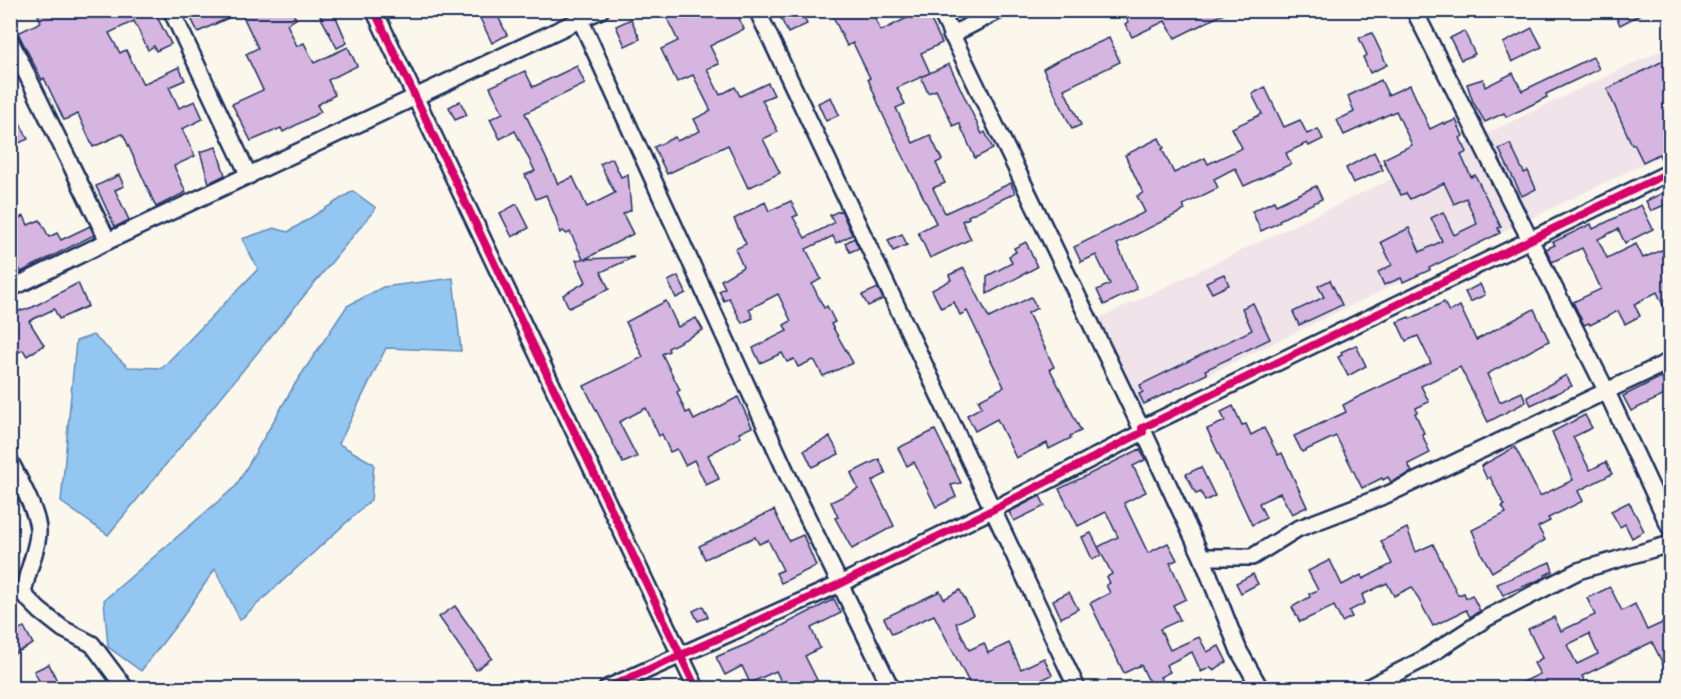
<svg xmlns="http://www.w3.org/2000/svg" width="1681" height="699" font-family="Mali,sans-serif">
  <rect width="100%" height="100%" fill="#fbf7ec"/>
  <filter id="ink" filterUnits="userSpaceOnUse"><feTurbulence type="fractalNoise" baseFrequency=".0167" numOctaves="2"/><feDisplacementMap in="SourceGraphic" scale="12" xChannelSelector="R" yChannelSelector="G"/><feConvolveMatrix kernelMatrix="1 2 1 2 8 2 1 2 1" color-interpolation-filters="sRGB"/></filter>
  <g filter="url(#ink)">
    <polygon fill="#f0e3e9" points="1670,46 1670,151 1131,412 1098,319"/>
    <g fill="#93c6f0" stroke="#638ab6" stroke-width="1.5">
      <polygon points="353,191 376,208 108,535 61,502 76,341 93,335 128,367 162,368 258,269 242,239 274,228 288,232"/>
      <polygon points="453,278 461,351 386,348 339,444 374,464 371,500 240,620 215,569 181,619 141,671 108,647 104,600 236,486 295,384 347,306 383,287"/>
    </g>
    <g fill="#d6b5e1" stroke="#1b2f5e" stroke-width="1.5" fill-rule="evenodd">
      <polygon points="36,10 100,10 103,17 117,10 156,10 154,11 171,44 156,51 154,46 148,50 134,21 109,33 120,53 126,50 143,84 179,67 185,80 169,87 179,108 195,101 203,119 182,129 195,156 174,166 186,192 156,207 124,136 122,134 93,147 78,114 64,120 44,78 42,80 18,33 41,22"/>
      <polygon points="208,10 292,10 296,19 287,24 297,46 304,43 314,63 348,47 357,66 328,80 335,95 317,105 321,112 283,132 281,128 251,141 232,104 263,90 246,54 258,48 241,12 198,32 191,18"/>
      <polygon points="317,10 333,10 347,43 337,48"/>
      <polygon points="476,10 495,10 507,35 492,43"/>
      <polygon points="663,10 681,10 685,19 704,10 733,10 735,15 737,14 744,29 710,46 719,64 707,69 720,95 735,87 740,96 768,83 774,95 762,100 778,132 763,139 780,173 748,188 728,145 667,174 654,147 675,137 677,141 700,131 694,119 711,111 693,75 677,82 661,49 678,41"/>
      <polygon points="777,10 800,10 807,24 788,33"/>
      <polygon points="830,10 871,10 881,31 909,17 908,16 912,14 910,10 926,10 942,43 921,53 930,73 897,88 905,104 896,108 913,143 930,135 942,160 936,163 945,183 933,188 945,213 1011,183 1015,193 968,216 969,218 962,221 971,239 930,258 918,232 936,223 883,115 868,79 870,78 853,43 847,46"/>
      <polygon points="1122,10 1231,10 1175,38 1165,21 1132,37 1125,24 1128,22"/>
      <polygon points="1613,10 1649,10 1620,25"/>
      <polygon points="631,19 640,39 625,46 616,26"/>
      <polygon points="1532,28 1542,47 1512,62 1503,43"/>
      <polygon points="1464,31 1475,54 1461,60 1450,38"/>
      <polygon points="1372,33 1387,65 1370,73 1363,57 1367,55 1359,38"/>
      <polygon points="1109,38 1120,62 1064,89 1081,125 1072,129 1043,69 1057,61"/>
      <polygon points="1593,57 1599,69 1546,94 1547,97 1521,110 1506,117 1504,113 1485,122 1473,102 1467,84 1483,79 1485,87 1513,73 1522,91"/>
      <polygon points="1671,57 1671,154 1661,159 1659,154 1643,162 1634,144 1632,145 1607,89"/>
      <polygon points="949,64 982,134 985,132 993,149 975,158 959,123 953,126 936,90 928,93 921,77"/>
      <polygon points="577,66 585,84 525,113 558,184 573,177 587,207 615,193 600,164 612,158 621,177 628,174 631,210 623,214 633,234 585,259 634,257 601,272 609,289 569,308 563,295 586,282 576,260 583,259 570,232 567,234 563,231 560,233 556,218 546,195 536,199 525,175 535,171 515,131 500,139 490,119 503,113 490,87 525,71 533,87"/>
      <polygon points="1381,80 1388,95 1410,85 1430,129 1444,122 1445,124 1456,120 1463,136 1460,138 1467,152 1461,155 1471,177 1475,175 1501,227 1498,228 1500,233 1429,268 1430,270 1403,282 1401,278 1384,285 1378,272 1392,265 1381,242 1409,228 1420,252 1442,241 1431,218 1443,212 1454,235 1477,224 1466,198 1454,204 1444,183 1410,199 1406,193 1401,195 1383,159 1412,145 1396,111 1344,135 1337,120 1354,112 1348,96"/>
      <polygon points="1265,87 1284,127 1300,120 1307,134 1318,129 1323,139 1309,146 1307,143 1286,153 1291,164 1244,186 1235,168 1214,179 1218,188 1183,205 1185,210 1117,244 1137,289 1104,305 1097,290 1110,284 1096,255 1081,262 1074,247 1145,212 1137,196 1143,193 1125,155 1159,138 1164,148 1162,149 1174,173 1205,158 1208,164 1242,148 1232,128 1262,114 1252,94"/>
      <polygon points="831,97 839,115 826,121 818,103"/>
      <polygon points="460,101 467,115 455,120 449,107"/>
      <polygon points="10,103 28,139 10,147"/>
      <polygon points="1510,144 1524,173 1528,171 1536,189 1522,196 1499,149"/>
      <polygon points="216,147 225,175 209,183 200,152"/>
      <polygon points="1374,152 1383,170 1353,183 1346,168"/>
      <polygon points="119,175 124,186 115,190 129,220 115,227 96,186"/>
      <polygon points="1316,186 1322,199 1279,220 1280,222 1261,231 1252,211 1274,201 1276,205"/>
      <polygon points="1671,189 1671,202 1651,211 1646,201"/>
      <polygon points="791,201 798,215 793,217 805,238 834,223 830,215 841,210 852,235 836,243 833,236 806,249 821,279 812,284 824,308 827,306 835,322 831,324 853,363 823,376 815,361 813,360 798,367 794,359 787,362 782,353 760,363 753,348 787,331 784,325 791,321 778,294 749,309 753,318 742,323 729,298 724,301 719,291 725,288 721,280 743,267 735,249 746,244 734,219 765,202 769,211"/>
      <polygon points="517,204 529,228 512,237 500,213"/>
      <polygon points="1641,205 1653,229 1625,243 1618,229 1598,239 1607,258 1636,244 1643,258 1664,249 1667,255 1671,254 1671,323 1657,292 1634,304 1640,316 1625,324 1618,311 1590,325 1589,323 1584,325 1573,302 1601,289 1582,248 1552,262 1546,249 1555,245 1553,242 1591,224 1593,229"/>
      <polygon points="24,216 28,225 40,220 49,237 57,233 61,240 90,226 94,235 21,272 10,251 10,222"/>
      <polygon points="902,234 907,245 893,251 888,240"/>
      <polygon points="854,238 859,248 850,252 845,243"/>
      <polygon points="1026,242 1037,267 987,294 987,276 1012,263 1009,256 1016,252 1014,248"/>
      <polygon points="964,268 989,318 1031,297 1037,308 1028,313 1054,367 1050,369 1081,431 1070,436 1071,438 1049,449 1047,443 1016,458 997,419 975,431 967,415 982,407 978,400 1004,387 967,311 960,315 954,302 941,308 932,290 951,280 949,275"/>
      <polygon points="1224,274 1229,285 1212,293 1206,282"/>
      <polygon points="678,276 686,293 676,298 668,281"/>
      <polygon points="1330,280 1342,305 1299,325 1293,312 1324,297 1318,286"/>
      <polygon points="78,283 88,306 59,319 54,309 29,321 44,345 27,356 23,350 10,356 10,317 21,310 22,311 33,307"/>
      <polygon points="1480,284 1485,295 1470,302 1465,292"/>
      <polygon points="878,288 883,299 868,306 862,295"/>
      <polygon points="666,301 678,327 696,318 703,330 668,348 669,351 662,354 680,390 677,392 686,413 690,411 694,420 738,397 752,427 739,433 741,437 708,455 719,479 706,485 694,460 685,465 677,449 670,452 662,434 659,436 646,408 619,422 637,457 623,463 584,386 643,357 626,322"/>
      <polygon points="1444,302 1449,312 1460,306 1476,340 1534,309 1549,341 1487,374 1500,402 1522,392 1526,402 1488,422 1460,367 1421,386 1429,402 1416,408 1417,412 1415,413 1424,433 1422,434 1430,453 1408,464 1412,472 1391,482 1388,477 1383,480 1382,478 1362,488 1336,436 1302,452 1294,436 1346,412 1343,405 1358,397 1431,363 1418,336 1406,341 1397,322 1409,317 1410,319"/>
      <polygon points="1253,303 1270,339 1205,370 1207,374 1144,404 1139,394 1143,392 1140,385 1252,330 1242,308"/>
      <polygon points="1356,345 1366,366 1348,376 1338,357 1342,355 1341,352"/>
      <polygon points="1566,375 1572,386 1531,405 1527,397"/>
      <polygon points="1661,377 1669,393 1631,411 1623,396"/>
      <polygon points="1233,406 1242,425 1246,424 1251,435 1264,428 1278,455 1282,453 1307,507 1292,514 1280,493 1259,503 1266,518 1252,525 1207,429 1225,421 1221,412"/>
      <polygon points="1585,415 1592,428 1573,437 1590,470 1606,462 1612,474 1578,491 1583,501 1548,518 1550,521 1538,527 1545,540 1492,572 1482,555 1472,530 1506,513 1502,506 1504,505 1490,477 1487,479 1481,466 1515,447 1540,496 1573,480 1552,432"/>
      <polygon points="935,430 961,483 951,485 956,497 936,507 914,462 907,466 898,448"/>
      <polygon points="830,437 839,454 812,467 804,450"/>
      <polygon points="1140,449 1145,460 1133,466 1146,492 1124,503 1148,553 1168,543 1177,560 1170,563 1186,599 1173,605 1180,620 1160,629 1170,650 1199,637 1207,652 1219,646 1227,662 1213,670 1211,667 1201,672 1192,652 1166,665 1170,672 1160,677 1166,688 1152,688 1141,665 1124,673 1090,603 1110,593 1106,585 1110,583 1107,577 1112,574 1098,547 1118,537 1106,512 1078,526 1059,489"/>
      <polygon points="879,459 886,474 872,481 894,526 852,549 835,518 838,517 831,502 858,489 851,473"/>
      <polygon points="1201,467 1215,496 1205,501 1201,492 1196,494 1186,474"/>
      <polygon points="1040,496 1045,506 1014,521 1009,512"/>
      <polygon points="1629,502 1644,531 1632,538 1625,524 1620,527 1611,511"/>
      <polygon points="774,510 789,541 803,535 816,566 781,583 776,573 783,570 768,540 759,544 755,537 705,559 699,546"/>
      <polygon points="1407,528 1416,552 1433,544 1458,595 1464,593 1466,598 1472,595 1480,611 1470,617 1466,610 1433,626 1412,587 1394,596 1387,583 1362,595 1365,603 1349,611 1352,617 1342,622 1334,606 1300,622 1292,607 1310,597 1309,594 1318,590 1308,571 1330,560 1342,585 1361,575 1363,579 1392,564 1381,541"/>
      <polygon points="1091,533 1102,555 1092,559 1082,537"/>
      <polygon points="1550,562 1553,571 1545,575 1546,577 1503,595 1497,584"/>
      <polygon points="1253,574 1258,584 1241,593 1236,583"/>
      <path d="M1610,587L1622,611L1635,604L1647,630L1671,619V680L1652,642L1582,676L1588,688H1510L1540,674L1534,663L1542,658L1528,629L1554,617L1561,631L1595,615L1587,598ZM1589,634L1598,654L1577,664L1567,645Z"/>
      <polygon points="960,590 973,615 956,623 969,650 984,643 988,653 1009,643 1021,669 1044,658 1052,675 1025,688 972,688 934,615 892,634 884,618 940,591 944,599"/>
      <polygon points="1069,592 1078,609 1061,618 1053,600"/>
      <polygon points="834,599 841,613 811,628 820,648 805,656 821,688 784,688 776,671 750,683 742,666 725,675 716,657 747,644"/>
      <polygon points="455,606 492,658 476,670 439,617"/>
      <polygon points="703,606 708,617 698,621 693,611"/>
      <polygon points="24,627 33,644 10,656 10,634"/>
      <polygon points="49,664 58,683 43,688 34,671"/>
    </g>
    <g fill="none" stroke-linecap="round" stroke-linejoin="round">
      <defs>
        <g id="street">
          <polyline points="171,10 249,176"/>
          <polyline points="374,10 696,688"/>
          <polyline points="576,10 798,498 891,688"/>
          <polyline points="757,10 1077,688"/>
          <polyline points="940,10 1143,432"/>
          <polyline points="1414,10 1607,392 1670,528"/>
          <polyline points="951,35 1000,10"/>
          <polyline points="10,40 108,241"/>
          <polyline points="10,289 108,241 601,10"/>
          <polyline points="1142,428 1202,557 1239,651 1260,688"/>
          <path d="M10,461C18,477 38,513 38,530C39,546 26,574 23,594"/>
          <polyline points="1202,557 1252,557 1297,529 1386,495 1670,361"/>
          <polyline points="23,594 40,611 63,629 92,644 125,688"/>
          <polyline points="607,688 840,584 992,510 1143,432 1142,428 1670,172"/>
          <polyline points="1367,688 1422,660 1487,618 1578,571 1670,544"/>
        </g>
      </defs>
      <use href="#street" stroke="#1b2f5e" stroke-width="20"/>
      <use href="#street" stroke="#fbf7ec" stroke-width="15"/>
      <defs>
        <g id="cycleway">
          <polyline points="374,10 696,688"/>
          <polyline points="607,688 840,584 992,510 1143,432 1142,428 1670,172"/>
        </g>
      </defs>
      <use href="#cycleway" stroke="#fbf7ec" stroke-width="11"/>
      <use href="#cycleway" stroke="#d6006c" stroke-width="8"/>
    </g>
  </g>
  <rect width="1681" height="699" fill="none" stroke="#fbf7ec" stroke-width="36"/>
  <rect x="18" y="18" width="1645" height="663" fill="none" stroke="#1b2f5e" stroke-width="2" filter="url(#ink)"/>
</svg>
